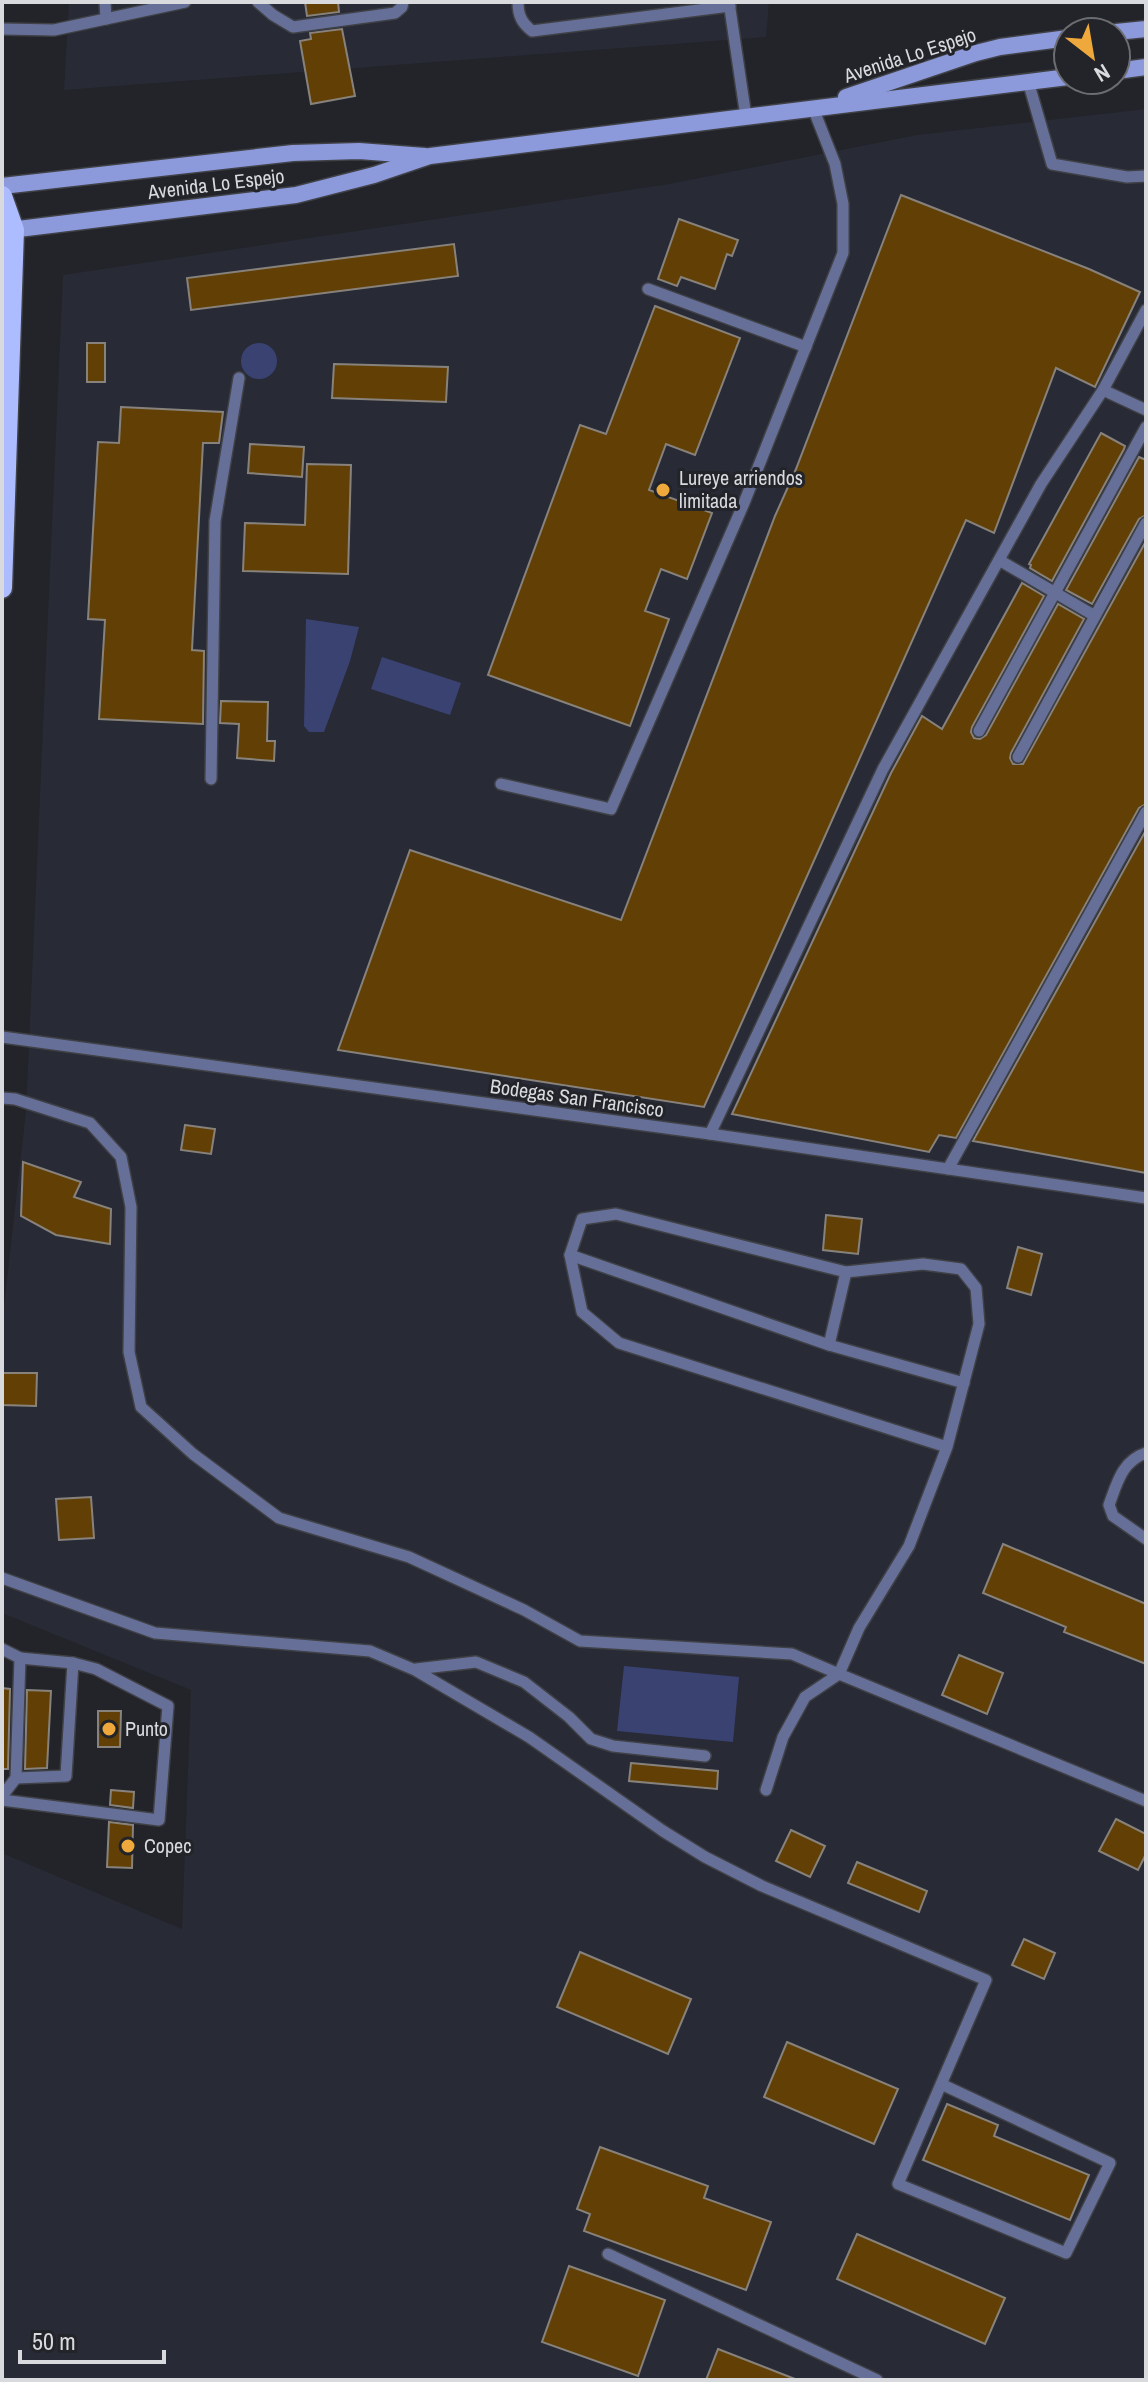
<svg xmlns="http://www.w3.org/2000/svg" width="1148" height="2382" font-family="'Archivo Narrow',sans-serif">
  <rect width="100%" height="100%" fill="#222429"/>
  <g fill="#282a35">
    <polygon points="69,2 769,2 766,37 64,90"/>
    <polygon points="1146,109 1146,2380 2,2380 2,1853 182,1929 191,1690 2,1613 2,1324 26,1111 63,275 669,184 917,135"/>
  </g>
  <g fill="#3a4272">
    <circle cx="259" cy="361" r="18"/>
    <polygon points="306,619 359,627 350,661 324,732 309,732 304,726"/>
    <polygon points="382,657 461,683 450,715 371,689"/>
    <polygon points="624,1666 739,1677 733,1742 617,1731"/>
  </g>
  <g fill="#624005" stroke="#87827c" stroke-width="2">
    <polygon points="305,2 338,2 339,12 307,16"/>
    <polygon points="342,29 355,96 311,104 300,41 311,39 310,33"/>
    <polygon points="901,195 1089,269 1140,292 1095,387 1056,368 994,533 966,520 704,1107 338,1050 410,850 621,920 775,516 796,469"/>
    <polygon points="679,219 738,240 732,256 727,254 715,289 681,277 677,286 658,279"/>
    <polygon points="454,244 458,276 191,310 187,278"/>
    <polygon points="655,306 740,338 695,455 666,444 649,490 712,513 687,579 661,569 645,611 669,619 630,726 488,675 580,425 606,434"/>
    <rect x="87" y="343" width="18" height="39"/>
    <polygon points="334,364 448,367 446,402 332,398"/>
    <polygon points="121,407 223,412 219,443 203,443 192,650 204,651 203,724 99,719 105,620 88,619 98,442 119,443"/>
    <polygon points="1101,433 1125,446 1124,449 1052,581 1030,568 1031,565 1029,564"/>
    <polygon points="250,444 304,447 302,477 248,473"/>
    <polygon points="1139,457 1146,460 1146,515 1139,519 1092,604 1066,590"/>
    <polygon points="307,464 351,465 348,574 243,571 245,523 305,525"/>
    <polygon points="1146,541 1146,804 1139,808 956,1138 939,1135 929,1152 732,1114 891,773 922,716 942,729 1022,583 1044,596 972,727 971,732 974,738 980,739 986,735 1058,604 1084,619 1011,753 1010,758 1013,764 1023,764"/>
    <polygon points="221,701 268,702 267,741 275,741 274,761 237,758 239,724 220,723"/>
    <polygon points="1146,830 1146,1173 973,1141"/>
    <polygon points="185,1125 215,1129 211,1154 181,1150"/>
    <polygon points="23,1162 81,1182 74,1197 111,1209 110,1244 56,1235 21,1216"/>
    <polygon points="826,1215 862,1219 858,1254 823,1250"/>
    <polygon points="1018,1247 1042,1254 1031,1295 1007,1288"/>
    <polygon points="2,1373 37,1373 36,1406 2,1405"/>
    <polygon points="91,1497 94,1538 59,1540 56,1499"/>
    <polygon points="1003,1544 1146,1604 1146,1664 1064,1632 1066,1627 983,1593"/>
    <polygon points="959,1655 1003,1673 987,1714 942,1695"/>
    <polygon points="2,1688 10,1689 8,1769 2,1769"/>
    <polygon points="27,1690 51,1691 47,1768 25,1769"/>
    <polygon points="98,1711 121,1711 120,1747 98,1747"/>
    <polygon points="631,1763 718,1771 717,1789 629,1781"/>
    <polygon points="111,1790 134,1792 133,1808 110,1805"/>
    <polygon points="1116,1819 1146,1834 1146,1854 1138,1870 1099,1851"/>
    <polygon points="109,1822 133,1825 132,1868 107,1867"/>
    <polygon points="791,1830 825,1846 810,1877 776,1861"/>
    <polygon points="857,1862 927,1891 919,1912 848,1883"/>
    <polygon points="1024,1939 1055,1953 1044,1979 1012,1965"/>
    <polygon points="580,1952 691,1999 668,2054 557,2007"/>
    <polygon points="787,2042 898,2089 874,2144 764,2097"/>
    <polygon points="947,2104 998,2125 994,2136 1089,2175 1070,2220 923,2160"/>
    <polygon points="600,2147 708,2186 704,2198 771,2222 746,2290 584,2231 590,2214 577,2209"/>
    <polygon points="857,2234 1005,2298 985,2344 837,2279"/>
    <polygon points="569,2266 665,2300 638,2376 542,2342"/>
    <polygon points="718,2349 795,2379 795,2380 706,2380"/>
  </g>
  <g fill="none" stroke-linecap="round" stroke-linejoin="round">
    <defs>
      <g id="service">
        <polyline points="105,2 106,19"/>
        <polyline points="258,2 273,15 293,27 395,13 402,7 403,2"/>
        <path d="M518,2C518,16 522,23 532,31L730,6"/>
        <polyline points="729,2 746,117"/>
        <polyline points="2,29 54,30 185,2"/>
        <polyline points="1028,81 1052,164 1127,177 1146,176"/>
        <polyline points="648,289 806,347"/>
        <polyline points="1103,390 1146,410"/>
        <polyline points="999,560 1095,616"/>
        <polyline points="979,731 1146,427"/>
        <polyline points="1018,757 1146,523"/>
        <polyline points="211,779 215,521 239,378"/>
        <polyline points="501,784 611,809 744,503 843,253 843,204 835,164 813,108"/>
        <polyline points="2,1037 710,1134 1146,1198"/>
        <polyline points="2,1098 15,1099 90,1123 121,1157 131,1207 129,1352 141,1407 193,1454 279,1518 409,1557 524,1610 580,1641 792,1654 839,1674 859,1628 909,1546 947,1447 979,1324 976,1288 961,1269 923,1264 846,1272 616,1214 582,1219 570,1255 582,1312 619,1343 947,1447"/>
        <polyline points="710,1134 883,769 1041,484 1103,390 1146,310"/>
        <polyline points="948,1169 1146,812"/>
        <polyline points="570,1255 829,1345 964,1383"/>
        <polyline points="829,1345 846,1272"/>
        <path d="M1146,1453C1122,1461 1117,1483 1109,1505L1113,1516L1146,1539"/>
        <polyline points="2,1578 155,1633 370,1651 415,1670 529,1737 663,1831 705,1857 762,1886 986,1980 898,2184 1066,2253 1110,2163 941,2084"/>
        <polyline points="2,1649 20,1658 16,1778 2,1796"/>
        <polyline points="416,1669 476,1662 524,1682 569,1717 591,1739 613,1746 705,1756"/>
        <polyline points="16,1778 66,1776 73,1663"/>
        <polyline points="766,1790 783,1737 805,1697 839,1674 1146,1801"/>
        <polyline points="2,1800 159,1820 168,1706 96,1669 73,1663 20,1658"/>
        <polyline points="608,2254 877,2380"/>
      </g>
      <g id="secondary">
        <polyline points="1116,32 1146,29"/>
        <polyline points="1116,71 1146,67"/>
        <polyline points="846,97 976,53 1000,47 1068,38"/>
        <polyline points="2,186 293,153 359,151 425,156"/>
        <polyline points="2,231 296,195 374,175 430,156 1068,77"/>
      </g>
      <polyline id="primary" points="2,196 14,230 2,588"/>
    </defs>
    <use href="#service" stroke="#3f4146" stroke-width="14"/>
    <use href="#secondary" stroke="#3f4146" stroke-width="19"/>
    <use href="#primary" stroke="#3f4146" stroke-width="23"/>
    <use href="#service" stroke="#666f97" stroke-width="11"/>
    <use href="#secondary" stroke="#8c99da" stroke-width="16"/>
    <use href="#primary" stroke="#adbbff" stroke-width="20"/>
  </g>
  <g fill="#eea83c" stroke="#222429" stroke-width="3">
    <circle cx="663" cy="490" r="8"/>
    <circle cx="109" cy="1729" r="8"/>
    <circle cx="128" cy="1846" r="8"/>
  </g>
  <g text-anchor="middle" stroke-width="6" stroke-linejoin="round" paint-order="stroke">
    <g font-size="20" fill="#d9dade" stroke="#222429">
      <text transform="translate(910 55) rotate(-18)" y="7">Avenida Lo Espejo</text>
      <text transform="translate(216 184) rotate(-7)" y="7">Avenida Lo Espejo</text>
      <text transform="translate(577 1098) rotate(8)" y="7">Bodegas San Francisco</text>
    </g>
    <g font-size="20" fill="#d9dade" stroke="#222429" text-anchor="start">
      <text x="679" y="485">Lureye arriendos<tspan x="679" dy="23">limitada</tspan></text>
      <text x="125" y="1736">Punto</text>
      <text x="144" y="1853">Copec</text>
    </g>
  </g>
  <rect width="1148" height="2382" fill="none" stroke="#d9dade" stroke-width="8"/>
  <g transform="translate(1092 56) rotate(149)"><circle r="38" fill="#222429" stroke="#6b6d71" stroke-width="2"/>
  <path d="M0-6L14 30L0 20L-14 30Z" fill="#eea83c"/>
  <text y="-12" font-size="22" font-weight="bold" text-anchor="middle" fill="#d9dade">N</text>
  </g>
  <path d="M20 2350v12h144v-12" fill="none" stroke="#d9dade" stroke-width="4"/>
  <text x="32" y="2350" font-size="24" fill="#d9dade" stroke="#222429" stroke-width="6" paint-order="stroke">50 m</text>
</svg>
